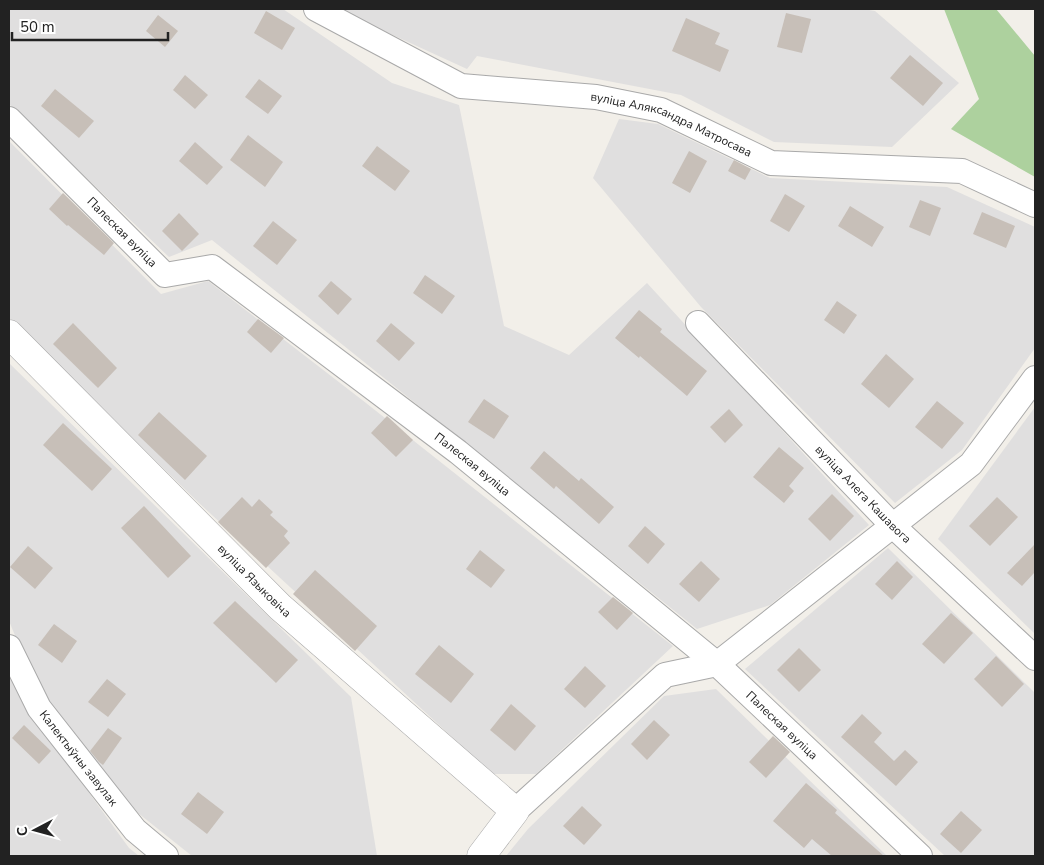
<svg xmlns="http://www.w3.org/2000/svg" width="1044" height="865" font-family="'Nunito Sans',sans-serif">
  <rect width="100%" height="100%" fill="#f2efe9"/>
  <g fill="#e0dfdf">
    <polygon points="9,9 283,9 392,83 459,105 504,326 569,355 647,283 869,525 770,605 697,629 212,240 169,257 9,104"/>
    <polygon points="336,9 863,9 875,11 959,83 892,147 774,142 681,95 477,56 467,69"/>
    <polygon points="619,119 658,124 770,178 947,187 1035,227 1035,348 962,450 895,503 701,307 593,178"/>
    <polygon points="9,141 161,294 208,281 366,403 673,646 536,774 492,774 199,503 9,318"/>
    <polygon points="9,363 351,697 377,856 192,856 138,813 46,710 9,621"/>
    <polygon points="1035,407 1035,634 938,539"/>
    <polygon points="888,548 1035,693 1035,856 945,856 745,669"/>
    <polygon points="9,669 92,797 129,848 139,856 9,856"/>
    <polygon points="716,689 887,856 506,856 528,829 664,696"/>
  </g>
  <polygon fill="#add19e" points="944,9 996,9 1035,56 1035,177 951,129 979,99"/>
  <g fill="#c7bfb8">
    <polygon points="266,11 295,28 282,50 254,33"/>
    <polygon points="786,13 811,19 802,53 777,47"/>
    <polygon points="158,15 178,31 165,47 146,31"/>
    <polygon points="686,18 720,33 715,44 729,50 720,72 672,51"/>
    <polygon points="910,55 943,83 923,106 890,78"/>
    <polygon points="185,75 208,95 195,109 173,90"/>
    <polygon points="259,79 282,96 268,114 245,97"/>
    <polygon points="55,89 94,121 79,138 41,106"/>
    <polygon points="248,135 283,162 265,187 230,160"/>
    <polygon points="195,142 223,167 207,185 179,161"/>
    <polygon points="377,146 410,171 395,191 362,166"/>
    <polygon points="689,151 707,161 690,193 672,183"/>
    <polygon points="734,160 751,169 745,180 728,171"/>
    <polygon points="63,193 114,243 104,255 68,225 67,226 49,209"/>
    <polygon points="785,194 805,206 789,232 770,221"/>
    <polygon points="920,200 941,208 930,236 909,227"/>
    <polygon points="850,206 884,227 872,247 838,226"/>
    <polygon points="982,212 1015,226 1006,248 973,234"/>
    <polygon points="179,213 199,234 182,251 162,231"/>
    <polygon points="273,221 297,240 277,265 253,246"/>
    <polygon points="425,275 455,296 442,314 413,293"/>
    <polygon points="331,281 352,299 338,315 318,296"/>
    <polygon points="837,301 857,315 844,334 824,320"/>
    <polygon points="639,310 662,329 660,332 707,371 687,396 640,356 639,358 615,338"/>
    <polygon points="258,319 284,338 271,353 247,332"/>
    <polygon points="73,323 117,368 98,388 53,344"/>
    <polygon points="391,323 415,343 399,361 376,341"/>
    <polygon points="886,354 914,379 889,408 861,384"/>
    <polygon points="484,399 509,416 494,439 468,422"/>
    <polygon points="937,401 964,423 942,449 915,427"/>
    <polygon points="729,409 743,425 725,443 710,427"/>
    <polygon points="159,412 207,456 185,480 138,435"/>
    <polygon points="387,416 413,440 396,457 371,433"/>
    <polygon points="63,423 112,469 92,491 43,445"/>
    <polygon points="779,447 804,468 789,486 794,491 784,503 753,477"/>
    <polygon points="544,451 579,481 581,478 614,507 599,524 556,486 554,489 530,468"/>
    <polygon points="832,494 854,516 830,541 808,519"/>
    <polygon points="242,497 252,507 259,499 273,512 270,515 288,531 284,536 290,543 266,568 218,522"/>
    <polygon points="997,497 1018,517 990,546 969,526"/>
    <polygon points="144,506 191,556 168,578 121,528"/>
    <polygon points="645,526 665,544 648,564 628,546"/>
    <polygon points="1035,544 1035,572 1022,586 1007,573"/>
    <polygon points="28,546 53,568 35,589 10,567"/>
    <polygon points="480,550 505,570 491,588 466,569"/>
    <polygon points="701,561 720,579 699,602 679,584"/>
    <polygon points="897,561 913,577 892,600 875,584"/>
    <polygon points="315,570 377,626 355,651 293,594"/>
    <polygon points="613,597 633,613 617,630 598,612"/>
    <polygon points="235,601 298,660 276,683 213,623"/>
    <polygon points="951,613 973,633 944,664 922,644"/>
    <polygon points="54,624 77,641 62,663 38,645"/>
    <polygon points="439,645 474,674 451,703 415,674"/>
    <polygon points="799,648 821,670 799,692 777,670"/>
    <polygon points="996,656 1024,684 1002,707 974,679"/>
    <polygon points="585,666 606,686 585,708 564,689"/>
    <polygon points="107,679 126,694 108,717 88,702"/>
    <polygon points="511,704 536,726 515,751 490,730"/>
    <polygon points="862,714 882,733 874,742 894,761 905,750 918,762 896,786 841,737"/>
    <polygon points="654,720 670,735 647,760 631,744"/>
    <polygon points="24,725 51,751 39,764 12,738"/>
    <polygon points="108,728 122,738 103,765 99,762 90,751"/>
    <polygon points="773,736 790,752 766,778 749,762"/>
    <polygon points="806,783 837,810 835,813 884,856 832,856 812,839 804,848 773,821"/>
    <polygon points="198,792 224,812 207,834 181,814"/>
    <polygon points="582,806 602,825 584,845 563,826"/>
    <polygon points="961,811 982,830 961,853 940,834"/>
  </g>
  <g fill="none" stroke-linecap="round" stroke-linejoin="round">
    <defs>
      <g id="minor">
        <path id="s1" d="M316,9L461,86L596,97L661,110L771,163L962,171L1035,205"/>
        <path id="s2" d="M9,119L165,275L212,267L458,452L717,664L920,856"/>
        <path id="s3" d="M698,323L893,526L1035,658"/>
        <path id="s4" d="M9,647L39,708L135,830L166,856"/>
        <polyline points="515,811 665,675 717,664 971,464 1035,378"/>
      </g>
      <g id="tertiary">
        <path id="s5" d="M9,334L280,607L515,811L481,856"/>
      </g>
    </defs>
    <use href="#minor" stroke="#a9a9a9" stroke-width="26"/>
    <use href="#tertiary" stroke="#a9a9a9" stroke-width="29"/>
    <use href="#minor" stroke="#fff" stroke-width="24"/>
    <use href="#tertiary" stroke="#fff" stroke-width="28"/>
  </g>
  <g text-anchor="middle" stroke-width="4.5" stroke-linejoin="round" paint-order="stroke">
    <g font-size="12" fill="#222" stroke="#fff">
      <text dy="4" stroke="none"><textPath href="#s1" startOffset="380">вуліца Аляксандра Матросава</textPath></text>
      <text dy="4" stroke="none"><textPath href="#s2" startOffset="160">Палеская вуліца</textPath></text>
      <text dy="4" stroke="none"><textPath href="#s2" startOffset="595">Палеская вуліца</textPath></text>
      <text dy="4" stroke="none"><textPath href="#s3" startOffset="238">вуліца Алега Кашавога</textPath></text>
      <text dy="4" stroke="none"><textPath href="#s5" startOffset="348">вуліца Языковіча</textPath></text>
      <text dy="4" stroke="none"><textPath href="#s2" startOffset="1000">Палеская вуліца</textPath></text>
      <text dy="4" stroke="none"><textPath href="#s4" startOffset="132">Калектыўны завулак</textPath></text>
    </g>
  </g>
  <rect width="1044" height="865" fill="none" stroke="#222222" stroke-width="20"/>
  <g transform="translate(35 830) rotate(264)" stroke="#ffffff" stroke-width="4" paint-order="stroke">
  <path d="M0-4L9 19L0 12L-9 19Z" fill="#222222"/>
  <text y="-8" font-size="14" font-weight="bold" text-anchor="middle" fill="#222222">С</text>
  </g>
  <path d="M12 32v8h156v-8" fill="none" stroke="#222222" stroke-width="2.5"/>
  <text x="20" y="32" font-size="15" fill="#222222" stroke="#ffffff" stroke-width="4" paint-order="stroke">50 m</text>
</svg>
